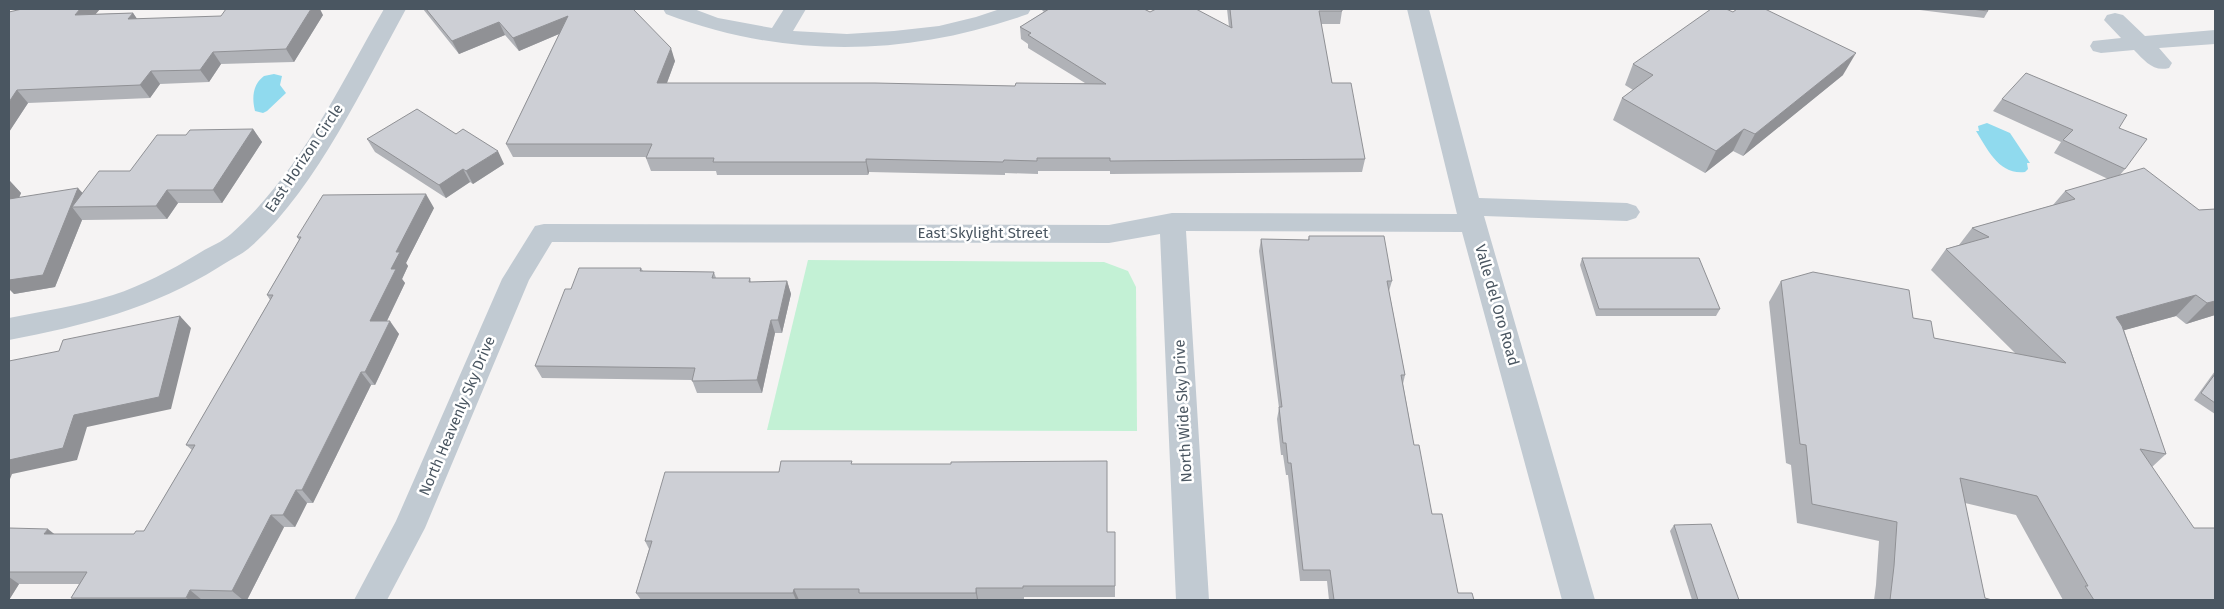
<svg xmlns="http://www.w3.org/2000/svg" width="2224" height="609" font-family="'Fira Sans',sans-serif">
  <rect width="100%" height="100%" fill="#f5f3f3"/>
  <polygon fill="#c3f1d5" points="808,260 1104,262 1128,271 1136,287 1137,431 767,430"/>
  <g fill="#90daee">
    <path d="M274,74L282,76L280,85L286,93L267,111L263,113L255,111C252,99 252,85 264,76Z"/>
    <path d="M1987,123L2010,133L2030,163H2027L2028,169L2025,172C1999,175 1988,150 1976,131H1979L1978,126Z"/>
  </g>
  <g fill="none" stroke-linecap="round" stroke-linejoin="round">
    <g fill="#c1cad2" fill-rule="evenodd">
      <path d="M384,9H406C364,85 314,193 248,249C239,256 228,261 219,267C154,308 83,326 9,340V318C43,311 79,306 113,295C144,285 173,269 201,252C211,246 222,242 231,234C299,174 339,87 384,9Z"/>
      <path d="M663,9H694L718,18L772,28L784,9H806L793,31L847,34L894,31L939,26L976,17L1000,9H1031L1028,14C907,57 786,59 666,14Z"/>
      <polygon points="1407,9 1429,9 1479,198 1627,203 1636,206 1640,212 1636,218 1627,221 1484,216 1595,600 1562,600 1462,232 1186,231 1209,600 1176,600 1160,234 1109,243 552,242 529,280 425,528 387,600 354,600 396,521 502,279 535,226 544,224 1109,225 1172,213 1457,214"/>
      <path d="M2115,13L2123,15L2145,36L2215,30V44L2159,48L2172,63L2169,68C2153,72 2145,61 2134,50L2101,53L2093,51L2090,46L2093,41L2121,38L2104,20L2107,15Z"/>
    </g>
  </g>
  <g fill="#b0b2b7">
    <polygon points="22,9 100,9 95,14 133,13 137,19 323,15 294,62 221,64 209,82 160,84 150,98 28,103 9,132"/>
    <polygon points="423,9 633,9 675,61 667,83 1015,86 1085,83 1028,48 1028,44 1021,39 1020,27 1044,12 1041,9 1144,9 1150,12 1229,27 1227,9 1342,9 1342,11 1340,24 1321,24 1332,83 1365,159 1362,172 1110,174 1110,171 1038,171 1038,174 1005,173 1005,175 869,172 868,175 717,175 716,171 651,171 646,158 647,157 513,157 506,144 559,34 519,51 505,35 459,54"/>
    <polygon points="1912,9 1987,9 1988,11 1984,18"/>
    <polygon points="1633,64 1843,75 1743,156 1733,151 1705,173 1613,120 1622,98 1633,90 1625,85"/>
    <polygon points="2002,99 2119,128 2125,169 2120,175 2199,210 2215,209 2215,315 2186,324 2176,316 2124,330 2166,454 2152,467 2215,600 2063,600 2016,515 1965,503 1985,598 1992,600 1874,600 1876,585 1879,541 1797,523 1791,465 1786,463 1769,302 1781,281 1913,318 1934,338 2016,354 1931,270 1946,249 1959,245 1972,228 2053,205 2065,191 2108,179 2054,153 2061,142 1993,111"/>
    <polygon points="253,129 262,142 222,203 178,203 167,219 83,220 82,220 55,287 14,294 9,180 21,193 19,198 83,193 130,171 186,135"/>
    <polygon points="367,139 504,164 473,184 470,182 446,198 375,152"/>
    <polygon points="434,208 406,263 408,266 402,279 405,283 387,321 399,334 375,385 371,385 313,503 307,503 295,527 284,527 247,600 74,600 71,598 79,584 19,584 9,600 9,528 54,534 134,534 144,531 192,450 186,445 270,300 267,295 299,240 297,237"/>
    <polygon points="1309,236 1392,281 1389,291 1405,375 1403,384 1414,445 1432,514 1458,593 1474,600 1329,600 1327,581 1300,581 1288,475 1286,475 1283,455 1281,455 1277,419 1279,408 1259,251 1261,239 1308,240"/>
    <polygon points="1582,258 1720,309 1716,316 1596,316 1580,265"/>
    <polygon points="641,268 643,271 714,272 716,278 750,278 751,282 787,281 791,294 782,333 775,333 762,393 697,393 692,380 542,378 535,366 571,289"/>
    <polygon points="2215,371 2215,414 2194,400"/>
    <polygon points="852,464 1107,532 1115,532 1115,597 1024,597 1024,599 978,599 978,600 641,600 636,593 649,549 645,541 779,472"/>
    <polygon points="1674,525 1739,600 1692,600 1670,531"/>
  </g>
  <g fill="#909195">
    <polygon points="80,9 100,9 84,28 75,15"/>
    <polygon points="311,9 320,9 323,15 294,62 286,49"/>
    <polygon points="133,13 142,26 128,19"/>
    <polygon points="568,16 573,28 519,51 513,38"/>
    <polygon points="499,22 505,35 459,54 452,41"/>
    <polygon points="671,48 675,61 662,96 657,83"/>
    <polygon points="213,52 221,64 209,82 200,70"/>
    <polygon points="1856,53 1843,75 1743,156 1755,134"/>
    <polygon points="151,71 160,84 150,98 140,85"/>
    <polygon points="17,90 28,103 9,132 9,102"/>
    <polygon points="253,129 262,142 222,203 213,190"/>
    <polygon points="1744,129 1733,151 1705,173 1716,151"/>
    <polygon points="498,151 504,164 473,184 466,171"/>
    <polygon points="866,159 869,172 868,175 866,162"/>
    <polygon points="463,169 470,182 446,198 439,185"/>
    <polygon points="9,180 21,193 12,214 9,211"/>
    <polygon points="78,188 90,201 72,207 82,220 55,287 14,294 9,289 9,280"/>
    <polygon points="167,190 178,203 167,219 156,206"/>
    <polygon points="426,194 434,208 406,263 408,266 402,279 405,283 380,335 370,321 391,269 396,252"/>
    <polygon points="787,281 791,294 782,333 778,320"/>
    <polygon points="2196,295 2176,316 2096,338 2116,317"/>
    <polygon points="2215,301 2215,315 2186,324 2207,303"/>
    <polygon points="180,316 191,328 171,409 87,427 77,460 12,474 10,479 9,479 9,460 74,415"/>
    <polygon points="771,320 775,333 762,393 757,380"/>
    <polygon points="390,321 399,334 375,385 365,372"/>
    <polygon points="361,372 371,385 313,503 302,490"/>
    <polygon points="296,490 307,503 295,527 283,515"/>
    <polygon points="271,515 284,527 247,600 243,600 232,591"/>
    <polygon points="48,529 63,541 44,534"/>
    <polygon points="9,577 19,584 9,600"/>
    <polygon points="976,588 978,599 978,600 977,600 976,593"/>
    <polygon points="794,589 799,600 796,600 793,593"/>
    <polygon points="190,590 202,600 189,600 186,598"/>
  </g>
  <g fill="#cdcfd5" stroke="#909195">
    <polygon points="22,9 80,9 75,15 133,13 128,19 221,16 226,9 311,9 286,49 213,52 200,70 151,71 140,85 17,90 9,102 9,12"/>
    <polygon points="426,9 633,9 671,48 657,83 875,83 1015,86 1016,83 1106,84 1028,35 1031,33 1020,27 1049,9 1144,9 1150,12 1156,9 1196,9 1232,28 1230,9 1342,9 1342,11 1319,11 1332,83 1351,83 1365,159 1110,161 1110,158 1037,158 1037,161 1004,160 1003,162 866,159 866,162 713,162 714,158 646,158 652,144 506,144 568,16 513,38 499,22 452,41"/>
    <polygon points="1711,9 1726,9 1733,12 1737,9 1765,9 1856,53 1755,134 1744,129 1716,151 1622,98 1653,75 1633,64"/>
    <polygon points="1971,9 1987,9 1988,11"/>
    <polygon points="2026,73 2127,115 2119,128 2147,139 2125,169 2063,140 2073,130 2002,99"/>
    <polygon points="417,109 456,134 463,129 498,151 466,171 463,169 439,185 367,139"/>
    <polygon points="253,129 213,190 167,190 156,206 72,207 99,171 130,171 157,135 186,135 190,130"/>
    <polygon points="2144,168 2199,210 2215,209 2215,301 2207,303 2196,295 2116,317 2122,326 2166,454 2140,449 2194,528 2215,528 2215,600 2094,600 2085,586 2088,586 2037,496 1960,478 1985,598 1992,600 1890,600 1894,566 1897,522 1812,504 1806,445 1800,444 1781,281 1813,272 1909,290 1913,318 1931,321 1934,338 2066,363 1946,249 1989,237 1972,228 2075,199 2065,191"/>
    <polygon points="78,188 43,275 9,280 9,199"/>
    <polygon points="426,194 396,252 400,252 391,269 396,269 370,321 390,321 365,372 361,372 302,490 296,490 283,515 271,515 232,591 190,590 186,598 71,598 87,572 9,572 9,528 48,529 44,534 134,534 136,531 144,531 195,445 186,445 273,295 267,295 301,237 297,237 323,195"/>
    <polygon points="1309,236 1384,236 1392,281 1387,281 1405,375 1401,375 1414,445 1419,445 1432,514 1442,514 1458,593 1472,593 1474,600 1334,600 1330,570 1303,570 1291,463 1288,463 1286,443 1283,443 1279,407 1282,407 1261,239 1309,240"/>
    <polygon points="1582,258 1699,258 1720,309 1599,309"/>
    <polygon points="579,268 641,268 640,271 714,272 712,278 750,278 749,282 787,281 778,320 771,320 757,380 692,381 695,368 535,366 565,289 571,289"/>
    <polygon points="180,316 159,397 74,415 63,448 9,460 9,361 59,351 63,340"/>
    <polygon points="2215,374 2215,403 2201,393"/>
    <polygon points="781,461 852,461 851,464 951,464 951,462 1107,461 1107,532 1115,532 1115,586 1023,586 1023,588 976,588 976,593 859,593 859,589 794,589 793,593 636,593 652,541 645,541 665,472 779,472"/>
    <polygon points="1711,524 1739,600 1698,600 1674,525"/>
  </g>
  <g text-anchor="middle" stroke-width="5" stroke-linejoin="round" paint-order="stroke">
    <g font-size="15" fill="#4a5661" stroke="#fff">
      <text transform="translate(304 158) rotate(-56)" y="5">East Horizon Circle</text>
      <text x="983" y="238">East Skylight Street</text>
      <text transform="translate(1497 305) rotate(74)" y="5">Valle del Oro Road</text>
      <text transform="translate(1183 411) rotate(-93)" y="5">North Wide Sky Drive</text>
      <text transform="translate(457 416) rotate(-67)" y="5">North Heavenly Sky Drive</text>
    </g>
  </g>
  <rect width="2224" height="609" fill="none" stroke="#4a5661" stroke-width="20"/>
</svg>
